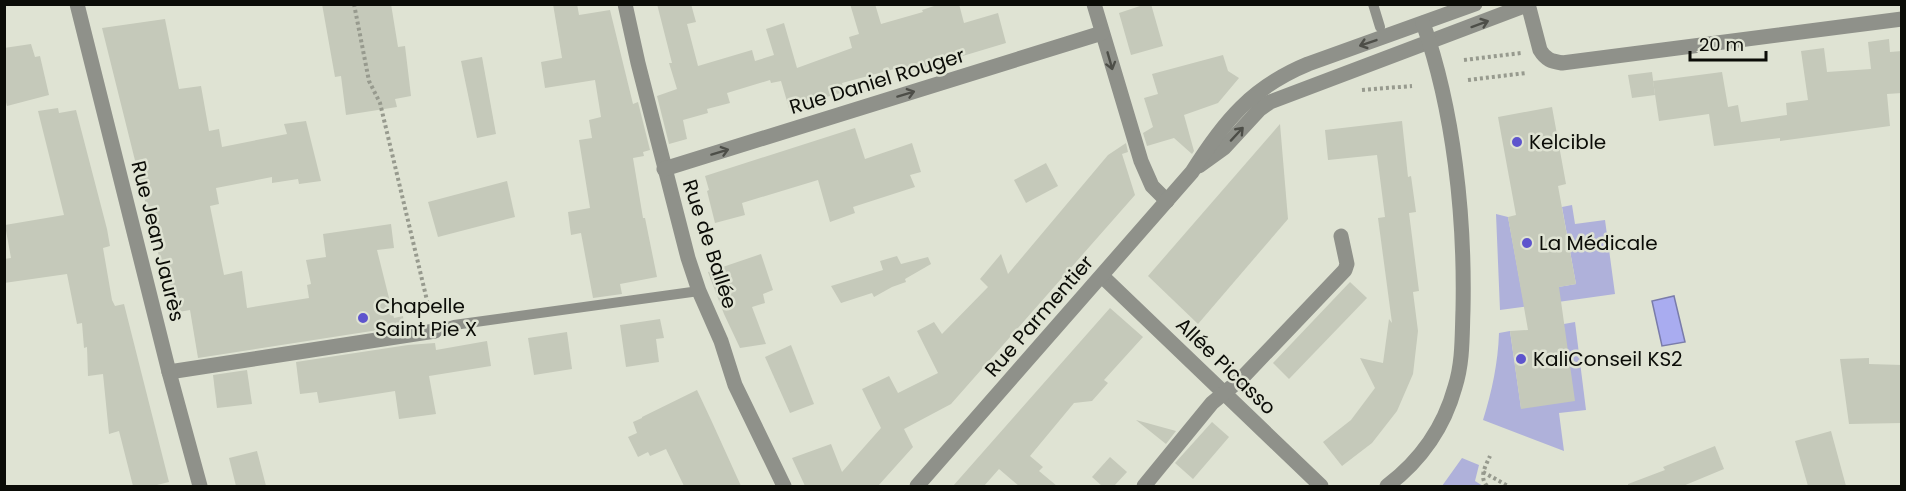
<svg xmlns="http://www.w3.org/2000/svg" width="1906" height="491" font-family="Poppins,sans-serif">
  <rect width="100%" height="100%" fill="#dfe3d3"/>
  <g fill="#afb1da">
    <polygon points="1572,205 1575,224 1605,220 1615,294 1500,310 1496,214 1508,217 1522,293 1576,284 1562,207"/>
    <path d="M1575,322L1586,410L1559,413L1564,451L1483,420C1492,391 1498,363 1499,333L1510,331L1521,408H1524L1564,324Z"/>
    <polygon points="1462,458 1479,465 1475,481 1483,486 1442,486"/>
  </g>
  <polygon fill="#a9acf0" stroke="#7a7caa" stroke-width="1.5" points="1674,296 1685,342 1662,346 1652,301"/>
  <g fill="#c5c9ba">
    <polygon points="322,4 391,4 398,47 405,46 411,96 395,99 397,107 346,115 341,76 335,77"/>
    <polygon points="553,4 577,4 579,15 610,10 633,104 638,102 650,150 643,152 644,156 633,158 643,218 645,218 657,277 620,284 622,294 593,298 581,233 571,235 568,212 590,208 579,140 592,138 589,120 601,117 595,80 545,88 541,62 562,58"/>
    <polygon points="657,4 691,4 696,22 687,24 698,66 752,50 755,61 774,55 766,29 784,23 797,68 852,48 849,37 859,34 850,4 875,4 881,24 923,12 922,10 940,4 959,4 964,23 998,13 1006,43 896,76 894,69 842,83 844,92 789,108 781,81 771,83 770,80 727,93 730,103 707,109 708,113 683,120 687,139 669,144 657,96 677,89 669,63 672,63"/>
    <polygon points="1146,4 1151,4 1163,46 1131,55 1119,13"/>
    <polygon points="165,19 179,89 201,86 209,131 219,129 222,147 287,134 284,124 306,121 321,181 299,184 298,179 272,183 272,177 216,188 219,204 210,206 224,275 242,271 247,308 309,298 307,285 311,284 306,260 326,257 323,234 391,224 394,248 377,250 394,318 403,316 404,326 198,358 190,310 173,313 102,28"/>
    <polygon points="1889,39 1890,52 1902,51 1902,93 1887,94 1890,126 1780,141 1780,138 1714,146 1709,114 1659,121 1653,81 1722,72 1728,107 1738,105 1741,122 1787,115 1786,103 1808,100 1801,51 1824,48 1827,72 1871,69 1868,42"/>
    <polygon points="31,44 35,57 40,56 49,95 7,106 4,94 4,48"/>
    <polygon points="1223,55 1228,71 1239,78 1218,103 1184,115 1194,151 1192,154 1174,138 1147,146 1143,133 1153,127 1144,98 1158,94 1152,74"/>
    <polygon points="482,57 496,134 477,138 461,61"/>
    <polygon points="1652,72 1655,95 1632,98 1628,75"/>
    <polygon points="1552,107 1566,184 1558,186 1576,284 1559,287 1575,401 1521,409 1510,331 1528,330 1508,217 1516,215 1498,117"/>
    <polygon points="58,108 59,113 76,110 107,229 110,246 103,248 112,300 115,306 124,304 169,482 153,486 133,486 119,431 109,434 103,374 88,376 87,347 84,348 82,323 77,324 67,274 4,283 4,259 11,258 5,225 64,215 38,111"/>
    <polygon points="1402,121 1408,177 1411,176 1416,212 1409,213 1419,291 1413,292 1418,331 1413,374 1397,411 1372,443 1342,466 1323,442 1351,420 1375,388 1360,358 1383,363 1389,319 1392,323 1378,218 1385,217 1377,155 1328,160 1325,130"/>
    <polygon points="1280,124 1288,219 1198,324 1148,276"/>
    <polygon points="855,128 865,159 912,143 921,172 910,175 915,187 853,207 855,213 830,222 818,180 742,203 745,215 715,223 707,191 709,190 705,176"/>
    <polygon points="1126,143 1128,152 1122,154 1135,195 951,404 904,429 913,447 878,486 805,486 792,458 831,444 842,472 881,428 862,389 889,376 898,393 938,373 917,331 934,322 942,334 988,287 980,279 1001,254 1008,274 1108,155"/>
    <polygon points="1046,163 1058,186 1026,203 1014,180"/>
    <polygon points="507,181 515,217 438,237 428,202"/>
    <polygon points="761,254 773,290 763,294 765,303 752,307 766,344 740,348 724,314 708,272"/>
    <polygon points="897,256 901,264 928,257 931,264 905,279 906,282 892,287 874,297 872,293 841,303 831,286 883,270 880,261"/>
    <polygon points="1350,282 1367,298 1289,379 1273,363"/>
    <polygon points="1110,308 1143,337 1104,380 1108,383 1092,401 1074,403 1030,456 1043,467 1039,471 1057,486 1019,486 999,469 984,486 953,486"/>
    <polygon points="660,319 664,338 656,339 659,362 626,367 620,325"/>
    <polygon points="567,332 572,369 534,375 528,338"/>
    <polygon points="487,341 491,366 429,376 436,414 399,419 395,391 319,403 317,392 300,394 296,362 408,345 435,343 436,350"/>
    <polygon points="791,345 814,404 790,413 765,357"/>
    <polygon points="1869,358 1869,364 1902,365 1902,423 1849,424 1840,359"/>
    <polygon points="247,370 252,404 217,408 213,375"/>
    <polygon points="697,390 712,422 741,486 684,486 666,449 650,456 648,452 638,457 628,437 637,433 633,422 642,418 642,417"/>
    <polygon points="1136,420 1176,431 1166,444"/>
    <polygon points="1212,422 1229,437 1193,479 1175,463"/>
    <polygon points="1831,431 1846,486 1808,486 1795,441"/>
    <polygon points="1715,446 1724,469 1683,486 1628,486 1628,484 1665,470 1663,467"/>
    <polygon points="257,451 266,486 236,486 229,458"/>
    <polygon points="1110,457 1127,472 1114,486 1102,486 1092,477"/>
  </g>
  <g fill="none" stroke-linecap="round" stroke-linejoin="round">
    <g stroke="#979a8e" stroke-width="4" stroke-dasharray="3 3" stroke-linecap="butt">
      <polyline points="354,4 369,81 380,103 430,313"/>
      <polyline points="1464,60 1521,53"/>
      <polyline points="1468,80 1526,73"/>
      <polyline points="1362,90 1412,86"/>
      <polyline points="1483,472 1508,486"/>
      <path d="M1487,486C1479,477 1485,467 1490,456"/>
    </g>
    <g stroke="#8f918a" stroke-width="10">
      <polyline points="1373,4 1380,27"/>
      <polyline points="435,331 454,325 699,291"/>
    </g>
    <g stroke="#8f918a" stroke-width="15">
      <polyline points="625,4 638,63 688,258 699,291 721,341 735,385 784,486"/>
      <polyline points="1094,4 1141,161 1152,186 1167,201"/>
      <path d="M1528,4L1540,50C1546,60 1551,61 1562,63L1902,19"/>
      <polyline points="664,169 1102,33"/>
      <polyline points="1102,276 1321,486"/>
      <polyline points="169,372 435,331"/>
      <polyline points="1144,486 1212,403 1241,379 1345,270 1347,264 1341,236"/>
    </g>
    <g stroke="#8f918a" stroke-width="15">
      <polyline points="77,4 169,372 200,486"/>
      <polyline points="1199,166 1224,148 1260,109 1270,102 1529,4"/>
      <path d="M917,486L1192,172C1224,121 1252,87 1308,64L1475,4"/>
      <path d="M1387,486C1420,461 1444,427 1455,387C1463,362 1462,336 1463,310C1465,217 1454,111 1423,23"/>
    </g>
  </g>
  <defs><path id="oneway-shaft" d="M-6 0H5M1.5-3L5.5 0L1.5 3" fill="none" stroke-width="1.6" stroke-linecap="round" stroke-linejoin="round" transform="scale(1.5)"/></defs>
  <g stroke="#4d4e48">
    <use href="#oneway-shaft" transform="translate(1480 24) rotate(-20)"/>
    <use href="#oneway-shaft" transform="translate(1368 43) rotate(161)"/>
    <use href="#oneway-shaft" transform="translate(1110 61) rotate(74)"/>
    <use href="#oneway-shaft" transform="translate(906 94) rotate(-17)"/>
    <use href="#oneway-shaft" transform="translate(1237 134) rotate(-47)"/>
    <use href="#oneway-shaft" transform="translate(720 152) rotate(-17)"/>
  </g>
  <g fill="#5e54cd" stroke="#dfe3d3" stroke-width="2">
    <circle cx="1517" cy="142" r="6"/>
    <circle cx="1527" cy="243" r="6"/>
    <circle cx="363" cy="318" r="6"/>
    <circle cx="1521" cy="359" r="6"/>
  </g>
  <g text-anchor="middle" stroke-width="5" stroke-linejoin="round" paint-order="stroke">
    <g font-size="20" fill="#0b0c07" stroke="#dfe3d3">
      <text transform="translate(877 81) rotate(-17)" y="7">Rue Daniel Rouger</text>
      <text transform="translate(158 241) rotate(76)" y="7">Rue Jean Jaurès</text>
      <text transform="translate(710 244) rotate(72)" y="7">Rue de Ballée</text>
      <text transform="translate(1039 316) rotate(-49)" y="7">Rue Parmentier</text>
      <text transform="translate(1226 366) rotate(44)" y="7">Allée Picasso</text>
    </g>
    <g font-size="20" fill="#0b0c07" stroke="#dfe3d3" text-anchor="start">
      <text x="1529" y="149">Kelcible</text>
      <text x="1539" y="250">La Médicale</text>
      <text x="375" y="313">Chapelle<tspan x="375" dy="23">Saint Pie X</tspan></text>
      <text x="1533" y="366">KaliConseil KS2</text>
    </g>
  </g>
  <rect width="1906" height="491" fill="none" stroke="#0b0c07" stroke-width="12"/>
  <path d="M1690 51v9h76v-9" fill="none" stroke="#0b0c07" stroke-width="3"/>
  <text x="1699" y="51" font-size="18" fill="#0b0c07" stroke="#dfe3d3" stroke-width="4.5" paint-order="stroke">20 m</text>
</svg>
